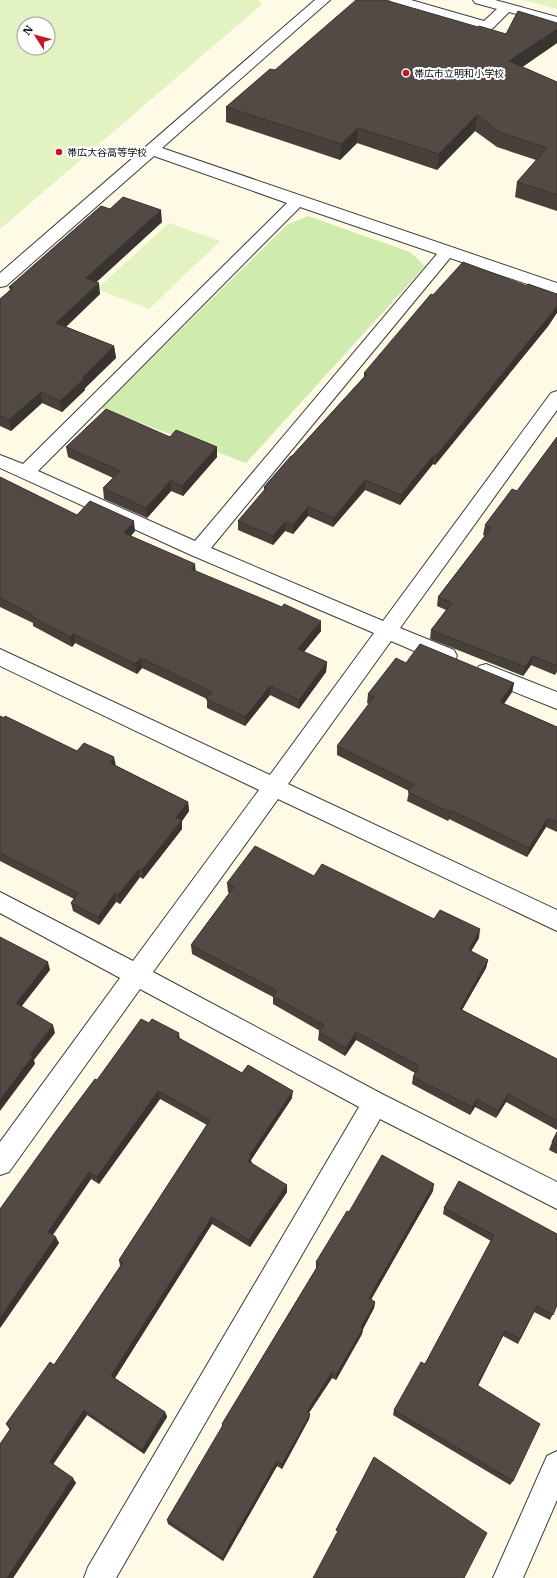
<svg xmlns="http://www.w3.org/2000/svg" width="557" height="1578" font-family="'IBM Plex Serif','Noto Sans JP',serif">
  <rect width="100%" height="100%" fill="#fffae6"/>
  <polygon fill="#cfecae" points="308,216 410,252 425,266 246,463 101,408 287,225"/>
  <g fill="#e2f2c0" fill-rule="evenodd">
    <path d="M0,0H259L261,5L0,229ZM24,24H48V48H24Z"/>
    <polygon points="523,0 557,0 557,9"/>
    <polygon points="169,223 220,241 149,309 97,289"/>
  </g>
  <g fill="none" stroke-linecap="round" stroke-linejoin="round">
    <defs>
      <g id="minor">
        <path d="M315,0H330L162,148L557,283V294L450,258L211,548L383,621L551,393L557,391V410L400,628L454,650L457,656L454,662L447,664L440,662L391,641L288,784L557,910V931L278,799L153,972L384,1095L557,1182V1209L380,1119L116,1578H84L88,1567L359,1107L140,989L9,1172L0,1175V1142L120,978L0,913V892L133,961L259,790L0,666V649L270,775L374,633L191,555L0,468V455L23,464L287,203L154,156L6,286L0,287V273ZM300,207L437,254L195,541L38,471Z"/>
        <polygon points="389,0 411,0 484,21 497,9 475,3 473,0 495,0 557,17 557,25 509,12 492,29 487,30 391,3"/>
        <polygon points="486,664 557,692 557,709 479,678 476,672 479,666"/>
        <polygon points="557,1451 557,1500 523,1578 493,1578 547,1456"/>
      </g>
    </defs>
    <use href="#minor" stroke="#3d3d3d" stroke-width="2"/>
    <use href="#minor" fill="#fff" fill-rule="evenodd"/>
  </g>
  <g fill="#47403b">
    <polygon points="478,27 506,34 557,43 522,67 557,82 557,211 515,197 517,182 536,160 497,147 475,131 437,170 357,143 340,160 226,122 226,107 275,70"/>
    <polygon points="110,209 162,222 96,282 100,294 66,327 114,346 116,358 85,388 85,390 62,412 42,403 11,431 0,426 0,299 10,290 9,287"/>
    <polygon points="549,325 435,465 433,464 400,505 365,490 333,527 308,516 293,534 285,531 273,545 238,530 238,521 264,492 264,487 292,456 364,377 364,373"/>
    <polygon points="557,437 557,672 555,675 531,665 523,676 430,639 431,630 446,610 437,606 438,597 485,536 483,535 485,525 517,491"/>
    <polygon points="66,447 217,457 183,496 171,491 147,518 104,499 103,488 113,478 68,457"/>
    <polygon points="0,477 77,515 135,531 131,536 195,571 321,631 304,652 327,662 326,672 299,709 270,695 245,726 207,708 207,699 142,668 137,674 75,643 72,647 33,626 33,623 0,607"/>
    <polygon points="406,663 514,683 512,692 504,704 557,727 557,832 546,827 527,857 449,819 448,821 407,801 409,791 337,755 337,746 369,704 367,703 368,694"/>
    <polygon points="0,716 77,751 115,765 188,802 189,811 182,821 182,829 143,879 140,877 120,904 116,902 99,925 73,911 71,903 74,899 0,861"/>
    <polygon points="314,876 434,919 479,938 471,951 488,960 486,968 462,1010 557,1059 557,1130 506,1102 496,1118 475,1107 470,1115 412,1084 413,1077 415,1073 356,1040 345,1056 318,1040 319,1032 320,1031 273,1004 273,997 192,954 191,945 229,893 228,892 227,883"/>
    <polygon points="180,1039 242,1073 292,1098 251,1160 251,1163 287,1192 250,1247 212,1224 115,1378 165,1412 167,1417 144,1454 87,1415 53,1464 76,1483 13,1578 0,1578 10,1430 6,1424 54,1365 120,1266 119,1260 207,1125 160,1099 99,1184 91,1179 53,1235 59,1243 0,1328 97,1080"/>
    <polygon points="557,1132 557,1154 549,1150 552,1142"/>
    <polygon points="459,1181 557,1305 550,1320 534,1312 518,1344 503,1336 478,1386 513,1481 510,1485 393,1415 394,1410 425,1364 491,1241 443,1214 444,1208"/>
    <polygon points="433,1191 371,1300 375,1302 374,1308 363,1329 362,1334 336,1380 332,1378 309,1413 310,1414 309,1419 282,1469 277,1466 223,1561 168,1524 167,1520 222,1428 222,1424 316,1269 316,1262 349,1212"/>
  </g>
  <g fill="#3a3430">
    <polygon points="557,29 557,43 508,77 509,61"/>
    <polygon points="477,115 475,131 437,170 439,154"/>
    <polygon points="358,128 357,143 340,160 341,144"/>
    <polygon points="161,210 162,222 88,290 86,278"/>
    <polygon points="99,283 100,294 58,334 56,323"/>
    <polygon points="557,306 557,313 549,325 435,465 436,456"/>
    <polygon points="114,346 116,358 85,388 85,390 62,412 60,401 82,378"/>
    <polygon points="41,392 42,403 11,431 9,420"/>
    <polygon points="217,447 217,457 183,496 182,486"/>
    <polygon points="434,455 433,464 400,505 401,495"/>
    <polygon points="171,480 171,491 147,518 146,508"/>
    <polygon points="365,480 365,490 333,527 334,518"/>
    <polygon points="308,507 308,516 293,534 293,525"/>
    <polygon points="134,521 135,531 125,542 124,533"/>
    <polygon points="285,522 285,531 273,545 273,536"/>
    <polygon points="195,564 196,574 191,569"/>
    <polygon points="321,621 321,631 298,659 298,649"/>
    <polygon points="74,634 75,643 72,647 70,637"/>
    <polygon points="533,656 531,665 523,676 525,667"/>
    <polygon points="141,658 142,668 137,674 135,664"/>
    <polygon points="327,662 326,672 299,709 299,700"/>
    <polygon points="514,683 512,692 498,712 500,702"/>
    <polygon points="270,686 270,695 245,726 245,717"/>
    <polygon points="114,757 116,766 110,763"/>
    <polygon points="188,802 189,811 182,821 182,829 143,879 142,870 176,818"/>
    <polygon points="450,810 449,819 448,821 449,812"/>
    <polygon points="548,818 546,827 527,857 529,848"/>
    <polygon points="139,869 140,877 120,904 118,895"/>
    <polygon points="115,893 116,902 99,925 98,917"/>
    <polygon points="480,929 479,938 467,958 469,950"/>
    <polygon points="488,960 486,968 458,1017 460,1009"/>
    <polygon points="48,962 50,970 18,1011 16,1003"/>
    <polygon points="53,1025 55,1033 34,1060 35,1064 0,1111 0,1100 30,1054"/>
    <polygon points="356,1032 356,1040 345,1056 346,1048"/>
    <polygon points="179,1033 180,1041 177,1037"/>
    <polygon points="158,1091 160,1099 99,1184 97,1177"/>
    <polygon points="293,1091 292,1098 251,1160 252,1163 248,1168 248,1161 250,1155"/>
    <polygon points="508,1094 506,1102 496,1118 498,1111"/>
    <polygon points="477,1099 475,1107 470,1115 472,1107"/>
    <polygon points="89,1172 91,1179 50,1238 48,1232"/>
    <polygon points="434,1184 433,1191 368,1304 369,1298"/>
    <polygon points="287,1185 287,1192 250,1247 249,1240"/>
    <polygon points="212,1217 212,1224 113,1381 111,1376"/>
    <polygon points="56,1237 59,1243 0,1328 0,1318"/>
    <polygon points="375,1302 374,1308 363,1329 362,1334 336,1380 336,1375 361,1327"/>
    <polygon points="505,1331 503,1336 475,1390 477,1385"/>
    <polygon points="332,1372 332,1378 306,1417 307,1412"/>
    <polygon points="84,1410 87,1415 52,1466 50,1462"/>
    <polygon points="165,1412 167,1417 144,1454 142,1450"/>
    <polygon points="310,1414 309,1419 282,1469 282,1464"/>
    <polygon points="277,1461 277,1466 223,1561 222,1558"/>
    <polygon points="73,1478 76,1483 13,1578 7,1578"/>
  </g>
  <g fill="#534a45" stroke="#3a3430">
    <polygon points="356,0 385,0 478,27 479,26 506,34 518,11 557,23 557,29 509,61 557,82 557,195 517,182 547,148 499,132 477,115 439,154 358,128 341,144 226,107 270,69 275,70"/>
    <polygon points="123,197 161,210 86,278 99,283 56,323 114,346 82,378 84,379 60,401 41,392 9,420 0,416 0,299 13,288 9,287 101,206 110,209"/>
    <polygon points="463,262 527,286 528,284 557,294 557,306 550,315 436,456 434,455 401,495 365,480 334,518 308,507 293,525 285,522 273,536 238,521 266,488 264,487 291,456 292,456 367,374 364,373 431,294 433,295"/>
    <polygon points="106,409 170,437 176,430 217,447 182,486 171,480 146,508 103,488 120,471 66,447"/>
    <polygon points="557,437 557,666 533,656 525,667 431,630 452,603 438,597 491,528 485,525 512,489 517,491"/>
    <polygon points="0,477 77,515 90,501 134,521 124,533 195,564 191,569 282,607 284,604 321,621 298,649 327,662 299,700 270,686 245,717 206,699 212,692 141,658 135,664 74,634 70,637 31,616 33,615 0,598"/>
    <polygon points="420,644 514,683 500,702 557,727 557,822 548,818 529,848 450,810 449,812 408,792 414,784 337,746 374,697 368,694 396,658 406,663"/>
    <polygon points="0,716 4,718 5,716 77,751 84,743 114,757 110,763 188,802 176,818 182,820 142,870 139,869 118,895 115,893 98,917 71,903 78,893 0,853"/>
    <polygon points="255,846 314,876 322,864 434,919 440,910 480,929 469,950 488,960 460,1009 557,1059 557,1121 508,1094 498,1111 477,1099 472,1107 413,1077 419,1066 356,1032 346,1048 319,1032 324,1025 273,996 277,991 191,945 234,887 227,883"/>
    <polygon points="0,937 48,962 16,1003 53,1025 30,1054 33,1056 0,1100"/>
    <polygon points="141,1019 149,1023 152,1019 179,1033 177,1037 242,1073 248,1065 293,1091 250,1155 251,1156 248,1161 287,1185 249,1240 212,1217 111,1376 165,1412 142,1450 84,1410 50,1462 73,1478 7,1578 0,1578 0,1444 11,1428 6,1424 50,1362 54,1365 123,1263 119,1260 210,1120 158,1091 97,1177 89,1172 48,1232 56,1237 0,1318 0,1209 56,1131 95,1079 97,1080"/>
    <polygon points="557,1132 557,1145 552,1142"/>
    <polygon points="382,1155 434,1184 369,1298 375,1302 361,1327 363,1328 336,1375 332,1372 307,1412 310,1414 282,1464 277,1461 222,1558 167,1520 223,1425 222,1424 319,1264 316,1262 347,1211 349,1212"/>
    <polygon points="459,1181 557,1234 557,1305 553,1315 537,1306 520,1339 505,1331 477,1385 540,1424 513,1481 394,1410 421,1362 425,1364 494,1235 444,1208"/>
    <polygon points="374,1457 487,1533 464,1578 313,1578 338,1531 336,1530"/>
  </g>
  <g fill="#c31823" stroke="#fff" stroke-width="1.5">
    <circle cx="406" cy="73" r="4"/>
    <circle cx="59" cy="152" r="4"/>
  </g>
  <g text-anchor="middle" stroke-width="4" stroke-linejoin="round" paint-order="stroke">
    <g font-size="10" fill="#0a0a0a" stroke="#fff" text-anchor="start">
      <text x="414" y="77">帯広市立明和小学校</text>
      <text x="67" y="156">帯広大谷高等学校</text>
    </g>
  </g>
  <g transform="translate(36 36) rotate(306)"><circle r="19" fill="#ffffff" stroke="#9d9d9d"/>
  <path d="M0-3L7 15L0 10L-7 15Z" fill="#c31823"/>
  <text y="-6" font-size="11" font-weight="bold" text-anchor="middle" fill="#0a0a0a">N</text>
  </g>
</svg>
